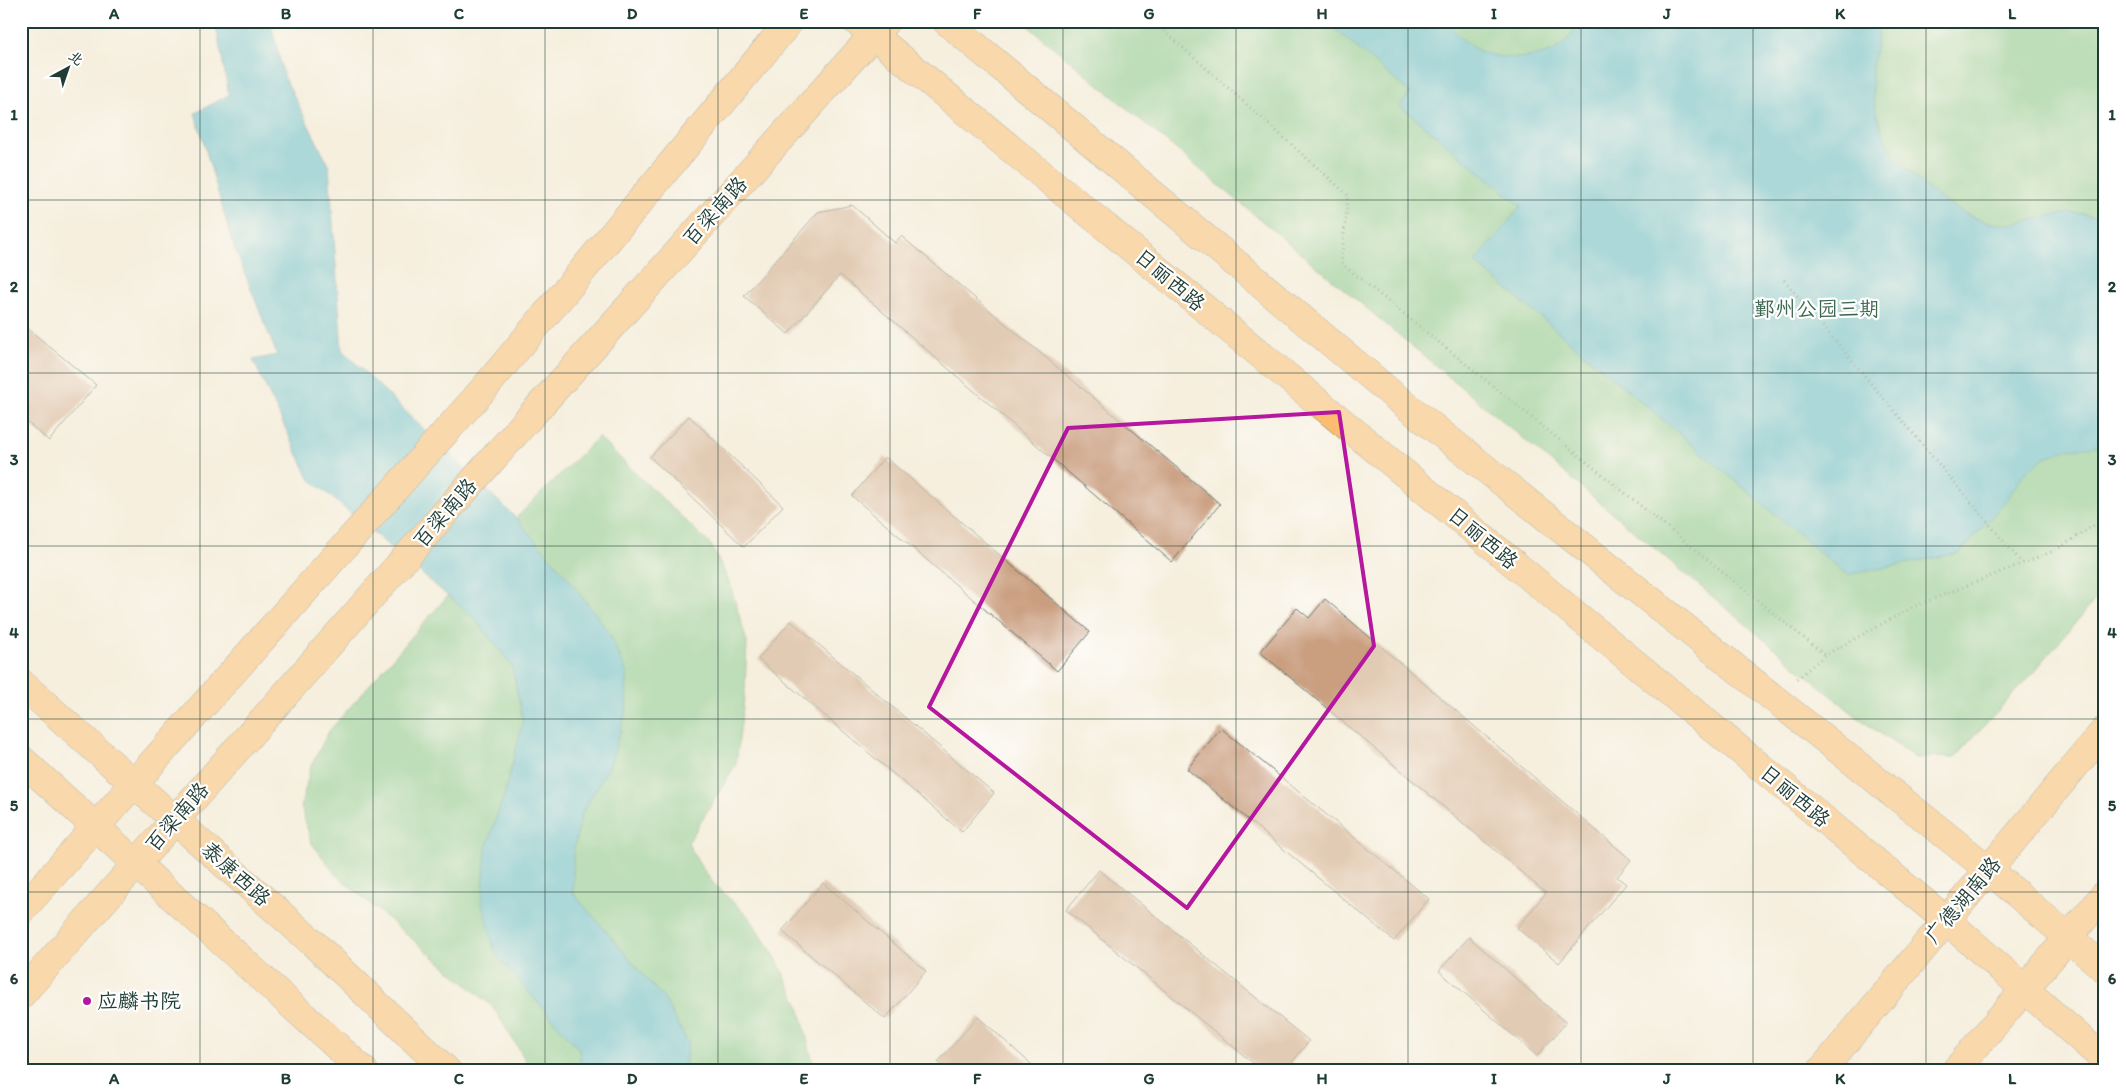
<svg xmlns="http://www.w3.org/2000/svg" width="2126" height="1092" font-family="Itim,'LXGW WenKai TC',sans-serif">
  <rect width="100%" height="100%" fill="#fff"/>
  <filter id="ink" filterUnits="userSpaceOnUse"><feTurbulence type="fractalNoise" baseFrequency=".02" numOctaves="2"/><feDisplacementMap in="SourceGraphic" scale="10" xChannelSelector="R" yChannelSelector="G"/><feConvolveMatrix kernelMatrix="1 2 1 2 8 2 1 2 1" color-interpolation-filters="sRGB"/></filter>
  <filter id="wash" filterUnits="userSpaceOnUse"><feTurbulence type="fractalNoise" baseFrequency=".0096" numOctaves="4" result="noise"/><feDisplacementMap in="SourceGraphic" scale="20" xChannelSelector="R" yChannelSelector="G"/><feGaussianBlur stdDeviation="1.12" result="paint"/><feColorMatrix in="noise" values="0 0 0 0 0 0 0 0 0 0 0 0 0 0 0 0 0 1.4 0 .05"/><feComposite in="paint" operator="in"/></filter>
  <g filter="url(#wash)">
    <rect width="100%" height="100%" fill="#f6efde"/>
    <g fill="#79c98a" stroke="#4c835f">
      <polygon points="1022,21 2105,21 2105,588 2033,673 1955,757 1915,758 1857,717"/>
      <polygon points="598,437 711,545 730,584 747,642 745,690 736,764 688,843 698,862 713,883 749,917 776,958 799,1006 814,1067 813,1071 529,1071 522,1054 492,1006 337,876 311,842 301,806 311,766 329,731 516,518"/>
    </g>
    <g fill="#55bdd2" stroke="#3a7d83">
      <polygon points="215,21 270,21 284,76 329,166 342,350 516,518 568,578 608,631 627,673 626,712 610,765 582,813 573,852 573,893 664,999 688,1043 684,1071 581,1071 579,1049 496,955 482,904 486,848 505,792 523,722 512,666 475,619 309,478 253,360 277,355 232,241 195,113 229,95"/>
      <path d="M1326,21H1444C1454,30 1464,43 1476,49C1498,62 1545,61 1564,43C1571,38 1575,28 1580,21H1880C1878,43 1870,64 1872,85C1874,105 1879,130 1890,147C1909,178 1955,216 1992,223C2016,228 2040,215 2063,214C2077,212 2091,215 2105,218V445L2069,449L2045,457L2024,473L2008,498L1960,553L1847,575L1475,262L1521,206L1400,106L1410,93Z"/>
    </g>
    <g id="blocks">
      <g fill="#ca9f80">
        <polygon points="852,205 895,243 901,236 1220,504 1172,562 840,275 788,334 744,296 818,212"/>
        <polygon points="21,323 96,385 49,441 21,417"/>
        <polygon points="689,416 783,506 744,547 650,457"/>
        <polygon points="885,457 1090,632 1057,671 852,496"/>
        <polygon points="1325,599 1631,860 1617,877 1626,884 1559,963 1517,928 1546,893 1260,652 1297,608 1309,618"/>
        <polygon points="791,621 994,793 962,832 758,659"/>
        <polygon points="1221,728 1429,899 1394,941 1187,769"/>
        <polygon points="1099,870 1309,1041 1285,1071 1263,1071 1066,910"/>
        <polygon points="823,883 926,971 885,1019 782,931"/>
        <polygon points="1469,937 1566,1023 1537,1056 1439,971"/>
        <polygon points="978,1017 1039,1071 948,1071 938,1062"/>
      </g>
    </g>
  </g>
  <g filter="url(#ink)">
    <use href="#blocks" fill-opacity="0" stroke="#6a7b70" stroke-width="1"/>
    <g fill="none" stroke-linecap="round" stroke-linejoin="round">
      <defs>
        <g id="major">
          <polyline points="856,21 1946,920 2105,1060"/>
          <polyline points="946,21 1398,399 1988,869 2105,969"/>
          <polyline points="528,419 885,22"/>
          <polyline points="21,683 313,943 447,1071"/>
          <polyline points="21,759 364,1071"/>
          <polyline points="21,911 488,384 790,21"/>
          <polyline points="21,995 398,566"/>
          <polyline points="1821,1071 2105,730"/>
          <polyline points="1955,1071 2105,894"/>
        </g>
      </defs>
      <use href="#major" stroke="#6a7b70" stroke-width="29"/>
      <g stroke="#6a7b70" stroke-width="3" stroke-dasharray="1 4" stroke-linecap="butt">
        <polyline points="1153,21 1348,195 1341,263 1825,655"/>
        <polyline points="1784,280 2022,563"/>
        <polyline points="1797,679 1825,655 1913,607 2056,550 2105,518"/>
      </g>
      <use href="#major" stroke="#fdbc70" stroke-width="28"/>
      <defs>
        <polyline id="major-bridge" points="398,566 528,419"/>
      </defs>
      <use href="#major-bridge" stroke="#6a7b70" stroke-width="29" stroke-linecap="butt"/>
      <use href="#major-bridge" stroke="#fdbc70" stroke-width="28"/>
    </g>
  </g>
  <path d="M0 0H2126V1092H0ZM1339,412L1374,646L1187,908L929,707L1068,428Z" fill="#f6efde" fill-opacity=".55" fill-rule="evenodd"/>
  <path fill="none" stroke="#b5179e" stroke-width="4" stroke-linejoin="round" d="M1339,412L1374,646L1187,908L929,707L1068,428Z"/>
  <path fill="none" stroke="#1f3d34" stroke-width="1" stroke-opacity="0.55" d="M200,21V1071M373,21V1071M545,21V1071M718,21V1071M890,21V1071M1063,21V1071M1236,21V1071M1408,21V1071M1581,21V1071M1753,21V1071M1926,21V1071M21,200H2105M21,373H2105M21,546H2105M21,719H2105M21,892H2105"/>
  <circle fill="#b5179e" stroke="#fff" stroke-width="2" cx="87" cy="1001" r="5"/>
  <g text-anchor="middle" stroke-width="4.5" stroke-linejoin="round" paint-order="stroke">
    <g font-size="21" fill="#1f3d34" stroke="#fff">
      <text transform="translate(715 211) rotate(-48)" y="7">百梁南路</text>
      <text transform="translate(1170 280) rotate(40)" y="7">日丽西路</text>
      <text transform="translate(445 513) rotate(-49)" y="7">百梁南路</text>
      <text transform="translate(1483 538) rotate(40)" y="7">日丽西路</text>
      <text transform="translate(1795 796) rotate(40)" y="7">日丽西路</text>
      <text transform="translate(177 817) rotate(-49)" y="7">百梁南路</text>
      <text transform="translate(236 874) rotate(42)" y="7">泰康西路</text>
      <text transform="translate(1963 900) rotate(-50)" y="7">广德湖南路</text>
    </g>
    <g font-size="21" fill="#3a674e" stroke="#fff">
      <text x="1817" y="316">鄞州公园三期</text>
    </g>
    <g font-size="21" fill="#1f3d34" stroke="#fff" text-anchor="start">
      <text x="97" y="1008">应麟书院</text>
    </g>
  </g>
  <rect width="2126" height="1092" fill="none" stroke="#fff" stroke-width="55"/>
  <g transform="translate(68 68) rotate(40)" stroke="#ffffff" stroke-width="4" paint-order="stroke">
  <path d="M0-4L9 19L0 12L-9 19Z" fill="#1f3d34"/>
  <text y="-8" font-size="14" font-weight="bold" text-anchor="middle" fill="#1f3d34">北</text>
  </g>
  <rect x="28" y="28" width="2070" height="1036" fill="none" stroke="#1f3d34" stroke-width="2"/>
  <g font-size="16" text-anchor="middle" font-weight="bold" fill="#1f3d34">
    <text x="114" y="19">A</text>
    <text x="286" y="19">B</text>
    <text x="459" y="19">C</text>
    <text x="632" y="19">D</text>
    <text x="804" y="19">E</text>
    <text x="977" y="19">F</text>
    <text x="1149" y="19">G</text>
    <text x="1322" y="19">H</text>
    <text x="1494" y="19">I</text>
    <text x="1667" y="19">J</text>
    <text x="1840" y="19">K</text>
    <text x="2012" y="19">L</text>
    <text x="14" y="120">1</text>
    <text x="2112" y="120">1</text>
    <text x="14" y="292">2</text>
    <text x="2112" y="292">2</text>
    <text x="14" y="465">3</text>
    <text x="2112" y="465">3</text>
    <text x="14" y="638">4</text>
    <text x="2112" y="638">4</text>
    <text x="14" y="811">5</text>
    <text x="2112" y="811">5</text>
    <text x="14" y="984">6</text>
    <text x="2112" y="984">6</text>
    <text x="114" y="1084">A</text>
    <text x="286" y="1084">B</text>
    <text x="459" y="1084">C</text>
    <text x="632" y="1084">D</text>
    <text x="804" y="1084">E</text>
    <text x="977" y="1084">F</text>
    <text x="1149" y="1084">G</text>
    <text x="1322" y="1084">H</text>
    <text x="1494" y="1084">I</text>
    <text x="1667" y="1084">J</text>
    <text x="1840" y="1084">K</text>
    <text x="2012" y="1084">L</text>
  </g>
</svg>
